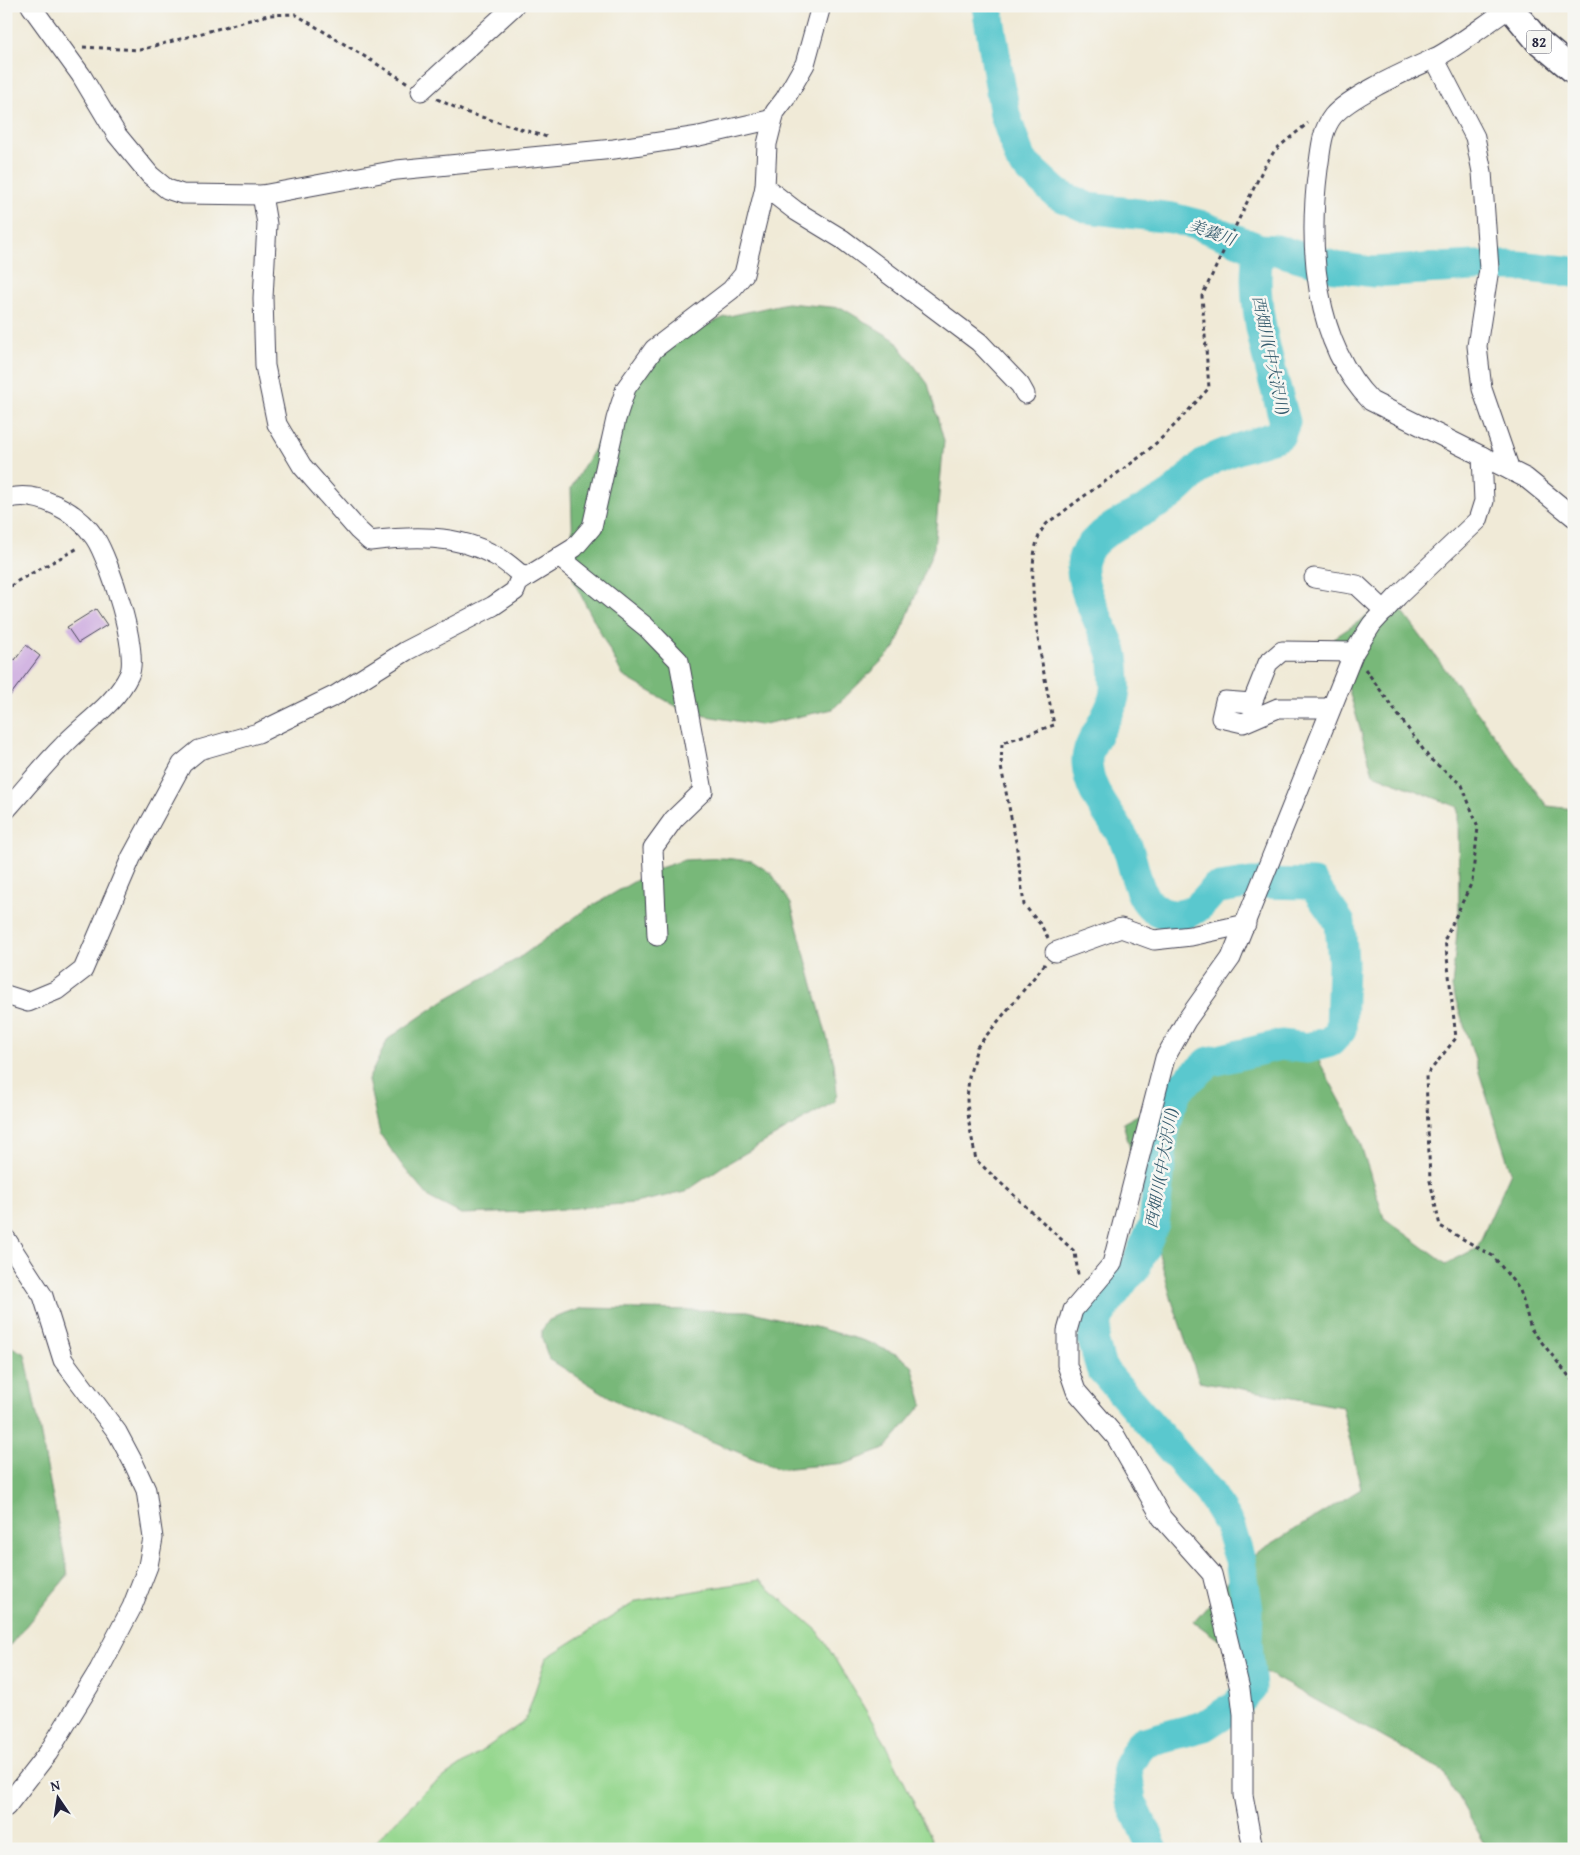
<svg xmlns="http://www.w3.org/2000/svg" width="1580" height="1855" font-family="'Gentium Book Plus','Noto Serif JP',serif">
  <rect width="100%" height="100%" fill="#f6f6f2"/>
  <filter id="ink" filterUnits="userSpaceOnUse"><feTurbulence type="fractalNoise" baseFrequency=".02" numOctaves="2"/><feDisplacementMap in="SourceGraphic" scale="10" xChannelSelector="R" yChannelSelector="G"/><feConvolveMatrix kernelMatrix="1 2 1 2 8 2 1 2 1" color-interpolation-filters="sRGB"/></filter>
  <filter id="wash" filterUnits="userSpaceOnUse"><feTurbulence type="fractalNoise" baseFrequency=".0096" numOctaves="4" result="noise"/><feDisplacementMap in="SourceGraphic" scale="20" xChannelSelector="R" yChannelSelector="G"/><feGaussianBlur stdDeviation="1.12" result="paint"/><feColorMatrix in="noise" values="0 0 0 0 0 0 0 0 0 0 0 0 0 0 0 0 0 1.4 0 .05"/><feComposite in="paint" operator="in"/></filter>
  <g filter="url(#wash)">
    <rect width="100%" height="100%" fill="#f0ead7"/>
    <polygon fill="#95d78e" stroke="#5c7c64" points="759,1580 818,1631 886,1744 936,1849 368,1849 428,1788 525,1721 546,1658 637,1601"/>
    <g fill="#78b879" stroke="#4d6d5a">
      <polygon points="787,303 842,308 895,340 928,384 944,441 934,548 895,648 833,709 760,725 688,713 623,676 574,582 571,488 638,373 678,338 725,317"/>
      <polygon points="1393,599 1547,806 1574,809 1574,1849 1488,1849 1442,1770 1256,1667 1194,1622 1248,1558 1361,1489 1342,1407 1199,1381 1172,1301 1123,1123 1229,1065 1311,1046 1356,1130 1384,1218 1446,1264 1477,1248 1511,1172 1452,988 1459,909 1458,807 1373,774 1334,638"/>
      <polygon points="723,858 752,861 772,874 791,904 834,1063 837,1093 834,1102 723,1166 685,1192 634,1203 529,1212 461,1214 430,1198 404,1168 380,1134 368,1080 388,1039 446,999 519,958 585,910 654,870 684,860"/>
      <polygon points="583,1308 748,1311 815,1327 865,1341 898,1355 912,1365 923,1404 885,1449 847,1463 779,1469 621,1404 549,1359 542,1339 542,1330 549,1320"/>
      <polygon points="6,1344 25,1354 68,1575 6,1650"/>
    </g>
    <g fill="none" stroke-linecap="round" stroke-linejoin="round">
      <g stroke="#5ac8ce" stroke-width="31">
        <polyline points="987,6 1005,115 1021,161 1057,194 1088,208 1172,218 1199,225 1259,249 1276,250 1335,267 1373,272 1474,266 1518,266 1574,272"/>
        <path d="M1153,1849L1131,1801L1127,1768L1141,1743L1204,1726L1235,1706L1251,1689L1247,1642L1248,1610L1240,1560L1229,1525L1209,1492L1101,1368L1093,1340L1099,1315L1126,1277L1134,1270L1154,1224L1163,1137L1170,1107L1179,1088L1209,1062L1281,1045L1307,1048L1330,1042L1341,1030L1343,962L1340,923L1313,884L1251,883L1214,889C1204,903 1191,917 1173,915C1133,912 1138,866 1124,839C1110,813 1089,794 1087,763C1085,740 1118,713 1115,682C1114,672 1115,658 1111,649C1103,626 1074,580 1084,556C1096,529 1143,513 1166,498C1182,488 1193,471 1209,461C1226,451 1260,442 1280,435L1285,422C1271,369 1248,303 1259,249"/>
      </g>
    </g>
    <g id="blocks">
      <g fill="#d3b6e2">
        <polygon points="96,609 107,625 78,643 67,627"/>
        <polygon points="26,645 40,656 6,701 6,653 15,660"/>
      </g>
    </g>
  </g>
  <g filter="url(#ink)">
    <use href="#blocks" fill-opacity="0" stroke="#414052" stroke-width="1"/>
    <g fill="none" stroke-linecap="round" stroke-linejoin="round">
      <defs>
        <g id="minor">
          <polyline points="31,6 81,75 117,135 150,175 167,189 182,194 262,195 397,170 614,149 699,136 773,119"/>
          <path d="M1510,8C1488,22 1457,47 1435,58C1409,70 1351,95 1333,116C1321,131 1321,151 1318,169C1308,246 1314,343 1371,401L1526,478L1574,517"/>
          <polyline points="1434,58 1475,137 1482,172 1489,269 1477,346 1482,389 1510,470"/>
          <polyline points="421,91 514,6"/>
          <polyline points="765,187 796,211 842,239 979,342 1020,385 1025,394"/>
          <path d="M262,195L267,224L263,298L265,366L277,424L302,466L358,530L370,541C412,536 456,534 494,555C505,560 515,570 525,578"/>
          <path d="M6,499C37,489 78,512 95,538C109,559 140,653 129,675C115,705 83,724 62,747C42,767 25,789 6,810"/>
          <polyline points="559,557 646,627 679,661 703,791 674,819 653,848 657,936"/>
          <polyline points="1314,578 1357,585 1385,611"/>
          <polyline points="1330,708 1278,708 1243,723 1221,718 1225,701 1252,703 1268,663 1282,651 1354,652"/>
          <polyline points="1055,952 1121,928 1154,940 1191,936 1246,924"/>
          <polyline points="6,995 28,1002 57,990 83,970 131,858 182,764 199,750 258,733 336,695 406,651 493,606 515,591 518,583 525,578 574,548 592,527 616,419 626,388 654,349 731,290 744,274 765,187 767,144 775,112 785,99 805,64 821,6"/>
          <polyline points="6,1239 43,1296 63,1360 117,1432 134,1464 146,1490 153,1538 148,1566 132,1607 99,1670 48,1753 6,1807"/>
          <polyline points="1253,1849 1243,1795 1243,1714 1240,1689 1212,1574 1162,1518 1116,1437 1076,1391 1067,1365 1067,1331 1073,1310 1112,1264 1165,1058 1186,1021 1231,958 1354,652 1372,624 1398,596 1478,520 1484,501 1482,456"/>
        </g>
        <polyline id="major" points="1509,6 1537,40 1574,71"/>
      </defs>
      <use href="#minor" stroke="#414052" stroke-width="21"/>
      <use href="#major" stroke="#414052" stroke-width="28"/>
      <g stroke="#414052" stroke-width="3" stroke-dasharray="4 4" stroke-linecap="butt">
        <polyline points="83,47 140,50 268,15 295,14 408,83"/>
        <polyline points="437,99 465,112 547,137"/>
        <polyline points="6,593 14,583 80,547"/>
        <polyline points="1365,669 1430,759 1462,785 1478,827 1472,882 1445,939 1456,1038 1426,1076 1430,1181 1440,1226 1493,1256 1520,1290 1531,1329 1572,1380 1574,1388"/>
        <path d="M1048,938L1041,925L1024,905L1016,842L1001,767L1002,743L1054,725C1046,681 1017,562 1044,527C1048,521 1056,517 1062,513C1085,494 1110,479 1133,462C1162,441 1185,414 1209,388L1202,296L1263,169L1275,150L1308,123"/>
        <polyline points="1045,964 977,1047 969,1077 967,1100 969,1123 976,1160 1075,1252 1078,1275"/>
      </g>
      <use href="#minor" stroke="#fff" stroke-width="19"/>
      <use href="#major" stroke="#fff" stroke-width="25"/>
    </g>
  </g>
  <g text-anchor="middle" stroke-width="5" stroke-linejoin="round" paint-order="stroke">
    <rect fill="#f6f6f2" stroke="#626272" stroke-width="1" x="1526.5" y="30.5" width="25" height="23" rx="4"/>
    <g font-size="14" font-weight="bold" fill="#22223b">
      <text x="1539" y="47">82</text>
    </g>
    <g font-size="16" font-style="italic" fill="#365c6e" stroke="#f6f6f2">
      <text transform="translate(1212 232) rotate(20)" y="6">美嚢川</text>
      <text transform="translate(1271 355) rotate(78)" y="6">西畑川(中大沢川)</text>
      <text transform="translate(1161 1168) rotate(-80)" y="6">西畑川(中大沢川)</text>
    </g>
  </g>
  <rect width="1580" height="1855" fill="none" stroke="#f6f6f2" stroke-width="25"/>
  <g transform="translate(58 1798) rotate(347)" stroke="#f6f6f2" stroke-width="4" paint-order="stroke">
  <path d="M0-4L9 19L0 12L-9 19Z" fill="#22223b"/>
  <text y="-8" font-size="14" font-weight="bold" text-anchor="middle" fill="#22223b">N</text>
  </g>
</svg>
